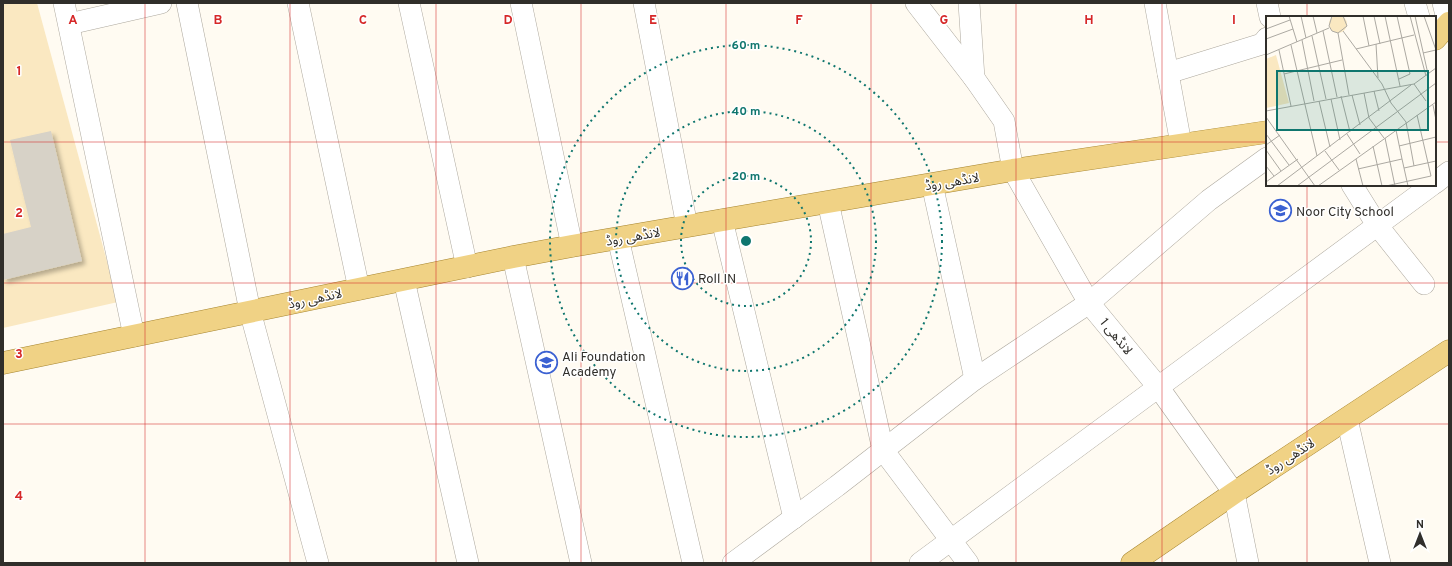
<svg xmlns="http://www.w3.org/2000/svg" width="1452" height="566" font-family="Overpass,'Noto Sans Arabic',sans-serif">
  <defs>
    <filter id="shadow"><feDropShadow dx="3.5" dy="3.5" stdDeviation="2" flood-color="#0004"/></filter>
  </defs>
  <rect width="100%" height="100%" fill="#fffbf2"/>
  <polygon fill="#fae8c1" points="3,3 37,3 118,302 3,328"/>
  <polygon fill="#d7d2c7" filter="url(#shadow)" points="51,131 82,261 3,280 3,234 31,227 10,140"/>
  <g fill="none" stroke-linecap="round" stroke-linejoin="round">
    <defs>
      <g id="minor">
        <polyline points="64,3 134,336"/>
        <polyline points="187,3 250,311 318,563"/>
        <polyline points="298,3 359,289"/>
        <polyline points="409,3 467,267"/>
        <polyline points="521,3 572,246"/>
        <polyline points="644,3 687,226"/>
        <polyline points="916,3 974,78 1004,121 1013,170 1089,303 1159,388 1234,493 1248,563"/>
        <polyline points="969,3 974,78"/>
        <polyline points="1155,3 1181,144"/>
        <polyline points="1267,3 1270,17"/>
        <polyline points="1415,3 1419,17"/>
        <polyline points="1443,3 1448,23"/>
        <polyline points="69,24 161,3"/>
        <polyline points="1168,73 1262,44 1267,38"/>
        <polyline points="1435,183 1449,172"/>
        <polyline points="932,184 975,379"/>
        <polyline points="1352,185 1377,225 1424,284"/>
        <polyline points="828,202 883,450 968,563"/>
        <polyline points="722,220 794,518"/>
        <polyline points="618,238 693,563"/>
        <polyline points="513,257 581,563"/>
        <polyline points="404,280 468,563"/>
        <polyline points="1347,419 1380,563"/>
        <polyline points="733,563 837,486 975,379 1089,303 1209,200 1267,158"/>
        <polyline points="920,563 1432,185"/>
      </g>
      <g id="primary">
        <polyline points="1435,39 1449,23"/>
        <polyline points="3,363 513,257 572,246 1013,170 1267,132"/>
        <polyline points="1132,563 1234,493 1449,351"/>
      </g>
    </defs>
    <use href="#minor" stroke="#ada89e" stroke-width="22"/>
    <use href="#primary" stroke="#a68530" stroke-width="23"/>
    <use href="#minor" stroke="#fff" stroke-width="21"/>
    <use href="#primary" stroke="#f0d285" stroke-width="22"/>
  </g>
  <path fill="none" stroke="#d62828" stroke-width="1" stroke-opacity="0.55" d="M145,3V563M290,3V563M436,3V563M581,3V563M726,3V563M871,3V563M1016,3V563M1162,3V563M1307,3V17M3,142H1267M1435,142H1449M1307,185V563M3,283H1449M3,424H1449"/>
  <g fill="none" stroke="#0f766e" stroke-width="2" stroke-dasharray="2 4">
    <circle cx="746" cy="241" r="65"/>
    <circle cx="746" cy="241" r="130"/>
    <circle cx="746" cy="241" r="196"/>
  </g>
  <defs>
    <symbol id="school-ring" viewBox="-11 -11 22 22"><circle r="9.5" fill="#fff" stroke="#3b61d2" stroke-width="1.5"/><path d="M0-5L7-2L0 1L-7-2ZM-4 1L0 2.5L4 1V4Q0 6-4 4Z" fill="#3b61d2"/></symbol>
    <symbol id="restaurant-ring" viewBox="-11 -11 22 22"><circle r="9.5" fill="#fff" stroke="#3b61d2" stroke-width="1.5"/><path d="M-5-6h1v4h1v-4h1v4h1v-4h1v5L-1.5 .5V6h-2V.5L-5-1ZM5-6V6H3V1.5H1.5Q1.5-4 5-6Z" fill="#3b61d2"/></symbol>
  </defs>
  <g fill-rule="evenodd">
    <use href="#school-ring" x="1268" y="198" width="25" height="25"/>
    <use href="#restaurant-ring" x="670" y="266" width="25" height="25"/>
    <use href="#school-ring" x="534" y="350" width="25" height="25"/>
  </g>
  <g text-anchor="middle" stroke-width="3" stroke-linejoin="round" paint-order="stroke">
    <g font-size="13" fill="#302e2a" stroke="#fff">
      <text transform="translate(952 181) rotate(-9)" y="5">لانڈھی روڈ</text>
      <text transform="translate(633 236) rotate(-10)" y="5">لانڈھی روڈ</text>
      <text transform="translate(315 298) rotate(-12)" y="5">لانڈھی روڈ</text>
      <text transform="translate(1117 336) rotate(51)" y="5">لانڈھی 1</text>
      <text transform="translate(1290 456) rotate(-33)" y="5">لانڈھی روڈ</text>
    </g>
    <g font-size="13" fill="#302e2a" stroke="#fff" text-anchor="start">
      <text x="1296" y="216">Noor City School</text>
      <text x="698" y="283">Roll IN</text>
      <text x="562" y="361">AIi Foundation<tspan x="562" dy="15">Academy</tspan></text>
    </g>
  </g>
  <g transform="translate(1266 16)">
    <rect width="170" height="170" fill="#fffbf2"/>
    <path d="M63 8a9 9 0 1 1 18 0a9 9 0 1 1-18 0ZM10,39L23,87L0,92V43Z" fill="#fae8c1"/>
    <path fill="none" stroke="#aca9a2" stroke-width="1" d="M23,0L31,26M35,0L40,22M47,0L51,17M66,0L63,10L66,15L72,17L81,10L77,0M97,0L103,30M108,0L114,28M119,0L134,70M131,0L144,58L133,63M144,0L160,60M149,0L162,58M158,0L170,34M0,13L24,4M57,15L71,81M77,15L116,68L125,87L140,106L148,150M72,17L83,79M46,20L60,83M0,23L27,13M36,24L48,85M110,28L112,62M25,29L51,140M90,33L148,19M13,34L25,90M157,37L170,34M0,39L63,12M18,58L76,44M148,68L160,85M108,75L113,95M98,77L103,102L118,122M86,79L94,109M75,80L84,116M65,83L74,124M53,85L64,131M167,89L170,104M0,95L148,68L170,52M0,101L49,170M130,114L136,143M0,118L23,149M81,118L94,138M119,122L129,170M0,129L14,119M107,130L116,170M133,130L170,121M0,134L15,155M59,135L73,154M90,143L97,170M0,150L8,160M138,152L170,145M92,153L136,143L142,170M0,166L32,143M11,170L145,69M31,170L170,67M52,170L170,86M120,170L165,160L151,99"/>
    <path fill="#0f766e" fill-opacity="0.15" stroke="#0f766e" stroke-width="2" d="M11,55H162V114H11Z"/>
    <rect width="170" height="170" fill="none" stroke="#302e2a" stroke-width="2"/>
  </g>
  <g font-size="13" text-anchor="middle" font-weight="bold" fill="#d62828" stroke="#fff" stroke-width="3" stroke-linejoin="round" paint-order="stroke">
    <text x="73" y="24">A</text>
    <text x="218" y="24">B</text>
    <text x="363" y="24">C</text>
    <text x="508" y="24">D</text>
    <text x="653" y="24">E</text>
    <text x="799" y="24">F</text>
    <text x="944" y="24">G</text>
    <text x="1089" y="24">H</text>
    <text x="1234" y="24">I</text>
    <text x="19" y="75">1</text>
    <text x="19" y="217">2</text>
    <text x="19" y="358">3</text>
    <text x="19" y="500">4</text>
  </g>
  <circle cx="746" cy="241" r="6" fill="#0f766e" stroke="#fff" stroke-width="2"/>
  <g font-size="12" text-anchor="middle" font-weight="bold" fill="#0f766e" stroke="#fff" stroke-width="3" stroke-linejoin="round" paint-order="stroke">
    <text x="746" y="49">60 m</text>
    <text x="746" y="115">40 m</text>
    <text x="746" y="180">20 m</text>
  </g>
  <rect width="1452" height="566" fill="none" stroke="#302e2a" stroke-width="8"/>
  <g transform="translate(1420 534)" stroke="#ffffff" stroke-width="3" paint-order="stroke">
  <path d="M0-3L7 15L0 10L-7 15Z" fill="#302e2a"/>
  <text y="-6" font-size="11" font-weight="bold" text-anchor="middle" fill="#302e2a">N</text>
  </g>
</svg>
